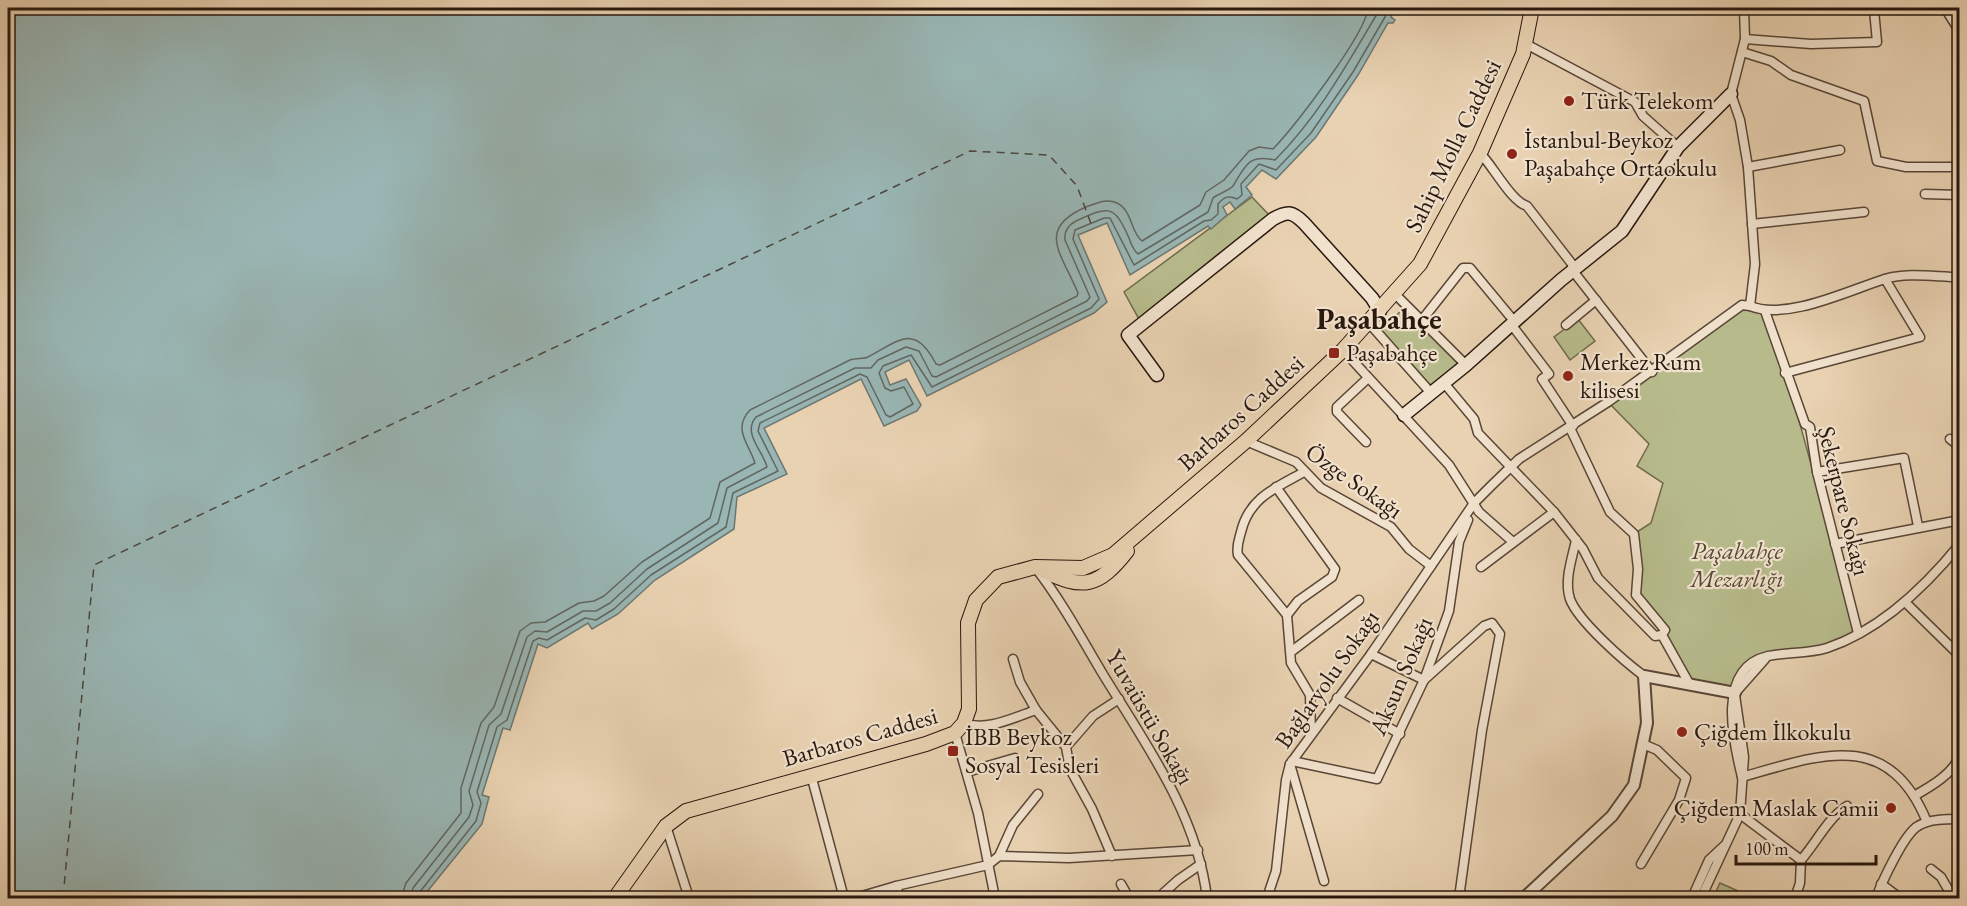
<svg xmlns="http://www.w3.org/2000/svg" width="1967" height="906" font-family="'EB Garamond',serif">
  <rect width="100%" height="100%" fill="#e9d2b2"/>
  <filter id="stains"><feTurbulence type="fractalNoise" baseFrequency=".00333" numOctaves="4"/><feColorMatrix values="0 0 0 0 .2 0 0 0 0 .09 0 0 0 0 .02 0 0 0 .5 -.17"/></filter>
  <radialGradient id="worn" r=".72"><stop offset=".6" stop-color="#630" stop-opacity="0"/><stop offset="1" stop-color="#630" stop-opacity=".3"/></radialGradient>
  <g fill="#b7bb8c" stroke="#706a4d" stroke-width="1.5">
    <polygon points="1252,197 1270,216 1139,319 1124,292"/>
    <path d="M1742,305L1765,311C1802,417 1825,526 1858,633L1826,648L1768,656L1735,693L1690,685L1640,594L1634,534L1651,523L1663,483L1637,466L1649,444L1608,402Z"/>
    <polygon points="1405,307 1459,364 1432,387 1380,331"/>
    <polygon points="1578,319 1595,341 1570,360 1554,337"/>
    <polygon points="1720,883 1754,898 1713,898"/>
  </g>
  <polygon fill="#99b6b4" stroke="#6c7772" stroke-width="1.5" points="8,8 1387,8 1394,12 1391,17 1395,20 1393,23 1388,23 1358,75 1316,137 1276,179 1262,170 1246,187 1252,195 1235,209 1230,202 1223,207 1227,215 1211,229 1208,226 1130,275 1107,223 1078,235 1107,302 1094,313 927,396 909,360 885,372 890,385 906,379 921,405 917,411 884,426 861,379 764,428 787,474 737,497 734,529 655,580 618,614 592,629 588,623 547,648 538,644 510,730 503,728 482,795 489,797 482,824 422,898 8,898"/>
  <g fill="none" stroke-linecap="round" stroke-linejoin="round">
    <g stroke="#616761" stroke-width="1.5">
      <path d="M401,898L406,883L461,813V788L481,723L494,707L520,631L531,623L545,622L579,603L594,601L604,596L642,562L710,518L720,482L755,463C749,444 732,429 750,410L850,360C856,358 864,359 868,357C900,340 915,323 936,364L940,365L1077,296L1078,293C1062,254 1035,229 1086,207C1097,203 1107,198 1117,203C1133,211 1130,232 1142,241L1200,205L1206,192L1224,180L1249,151L1259,147L1273,149C1294,127 1366,34 1368,8"/>
      <path d="M410,898L413,888L469,817L473,805L469,791L489,725L501,714L527,637L535,631L547,632L583,611H596L610,603L647,569L718,523L727,488L767,467C763,451 742,433 756,417L855,368H871L878,360L906,347L919,351L932,376L936,377L1087,301L1090,297L1065,240C1064,231 1068,225 1076,221C1109,206 1114,204 1129,238C1131,244 1133,250 1138,254L1208,212L1213,198C1218,194 1230,190 1233,186C1246,165 1248,154 1275,160C1318,117 1346,66 1377,14V8"/>
      <path d="M418,898L419,893L476,821L481,803L477,792L497,727L507,720L533,641L539,638L547,640L585,618L596,620L614,609L651,575L726,527L733,493L778,471L758,431L760,423L860,374L867,377L886,415L890,417L913,404L904,387L891,391L885,388L879,373L883,366L911,355L932,387L1091,308L1099,299L1073,239L1075,230L1104,218H1110L1134,265L1204,221L1211,220L1218,214V204C1224,197 1228,195 1237,199L1242,195L1241,184L1259,164L1276,170L1311,133L1353,72L1385,17V8"/>
    </g>
    <polyline stroke="#4b4740" stroke-width="1.5" stroke-dasharray="8 6" stroke-linecap="butt" points="63,898 94,565 970,151 1049,155 1077,186 1093,229"/>
    <defs>
      <g id="minor">
        <polyline points="1945,8 1960,32"/>
        <polyline points="1745,39 1811,44 1877,42 1874,10"/>
        <polyline points="1526,44 1635,102 1643,116 1678,147"/>
        <polyline points="1742,52 1771,61 1791,75 1864,101 1877,161 1906,167 1960,167"/>
        <path d="M1480,153C1493,166 1511,201 1527,206L1572,264L1573,271L1652,372"/>
        <polyline points="1748,167 1840,150"/>
        <polyline points="1925,194 1960,195"/>
        <polyline points="1752,224 1864,212"/>
        <polyline points="1395,294 1466,365"/>
        <path d="M1750,306C1787,321 1849,290 1885,279C1908,272 1936,277 1960,277"/>
        <polyline points="1765,311 1805,424 1810,427 1817,472 1858,633"/>
        <polyline points="1422,320 1463,268 1470,268 1514,321"/>
        <polyline points="1369,323 1431,393"/>
        <polyline points="1511,324 1549,374 1542,379 1573,426"/>
        <polyline points="1566,325 1596,300"/>
        <polyline points="1343,350 1449,465 1479,512 1513,542"/>
        <polyline points="1785,373 1920,337 1885,279"/>
        <polyline points="1444,383 1474,419 1478,433 1554,512 1583,549 1598,578 1655,636 1662,635"/>
        <polyline points="1570,428 1610,512 1634,534 1638,569 1636,595 1665,630 1662,635 1690,685"/>
        <polyline points="1950,439 1960,447"/>
        <polyline points="1246,441 1296,462 1321,488 1391,527 1409,549 1431,566"/>
        <polyline points="1366,442 1337,412 1337,407 1368,378"/>
        <path d="M1304,472C1275,488 1249,498 1241,532C1239,540 1236,546 1238,555L1287,615L1291,663L1310,695L1311,734"/>
        <polyline points="1817,472 1904,458 1918,526"/>
        <polyline points="1276,487 1335,569 1332,577 1298,601 1287,615"/>
        <path d="M1576,540C1572,559 1564,580 1570,599C1578,621 1625,662 1644,676"/>
        <polyline points="1835,544 1960,520"/>
        <polyline points="1481,567 1554,512"/>
        <path d="M1038,571C1063,603 1083,641 1104,676C1147,746 1197,815 1207,898"/>
        <polyline points="1905,602 1960,656"/>
        <polyline points="1292,651 1359,600"/>
        <polyline points="1371,654 1424,680"/>
        <polyline points="1013,659 1020,682 1036,710"/>
        <polyline points="1424,680 1484,626 1492,623 1500,634 1482,730 1459,898"/>
        <polyline points="1735,693 1765,659"/>
        <polyline points="1337,698 1400,734"/>
        <path d="M964,723C986,732 1015,717 1036,710L1066,747L1070,769L1092,809L1112,856"/>
        <polyline points="955,733 978,813 995,898"/>
        <polyline points="1066,747 1093,716 1119,699"/>
        <polyline points="1292,761 1377,779 1424,680 1449,611 1459,542 1468,520"/>
        <polyline points="1290,764 1324,881"/>
        <polyline points="967,772 1015,758"/>
        <polyline points="811,775 844,898"/>
        <path d="M1742,777C1733,741 1716,668 1768,656C1787,652 1808,654 1827,648C1881,630 1925,587 1960,544"/>
        <path d="M1742,777C1820,755 1888,727 1927,822"/>
        <path d="M1914,796C1930,787 1955,773 1960,754"/>
        <polyline points="1740,814 1801,860 1800,883 1795,898"/>
        <polyline points="666,826 689,898"/>
        <polyline points="999,856 1013,825 1038,794"/>
        <path d="M1801,860C1817,842 1826,820 1847,806"/>
        <polyline points="1641,864 1679,800 1686,778 1657,750 1643,744"/>
        <polyline points="1931,869 1941,877 1953,898"/>
        <polyline points="1121,884 1129,898"/>
        <polyline points="1881,884 1900,898"/>
        <polyline points="896,886 900,898"/>
        <polyline points="855,898 896,886 988,865 999,856 1069,858 1198,850"/>
        <polyline points="1158,898 1178,880 1201,864"/>
        <polyline points="1267,898 1276,871 1286,780 1290,764 1371,654 1474,503 1492,485 1519,459 1608,402 1742,305 1750,306 1755,264 1748,167 1740,120 1731,94 1745,39 1744,8"/>
        <polyline points="1692,898 1709,860 1724,846"/>
        <polyline points="1701,898 1740,814 1744,757 1735,695"/>
        <path d="M1876,898C1882,882 1904,834 1918,826C1929,819 1947,819 1960,819"/>
      </g>
      <polyline id="tertiary" points="1524,898 1612,816 1634,785 1647,723 1644,676 1735,693"/>
      <g id="secondary">
        <path d="M1157,375L1128,335L1273,219C1287,211 1292,211 1304,223L1372,298L1380,311"/>
        <polyline points="1404,415 1466,365 1561,280 1622,231 1678,147 1731,94"/>
      </g>
      <g id="primary">
        <path d="M1042,570C1083,590 1098,588 1127,551"/>
        <polyline points="615,898 666,826 686,811 926,744 955,733 964,723 969,709 968,623 976,600 998,577 1035,567 1083,568 1113,555 1246,441 1343,350 1420,264 1480,153 1523,54 1532,8"/>
      </g>
    </defs>
    <use href="#minor" stroke="#594637" stroke-width="11"/>
    <use href="#tertiary" stroke="#594637" stroke-width="14"/>
    <use href="#secondary" stroke="#29180e" stroke-width="15"/>
    <use href="#primary" stroke="#29180e" stroke-width="16"/>
    <use href="#minor" stroke="#f1e2cd" stroke-width="8"/>
    <use href="#tertiary" stroke="#f1e2cd" stroke-width="10"/>
    <use href="#secondary" stroke="#f1e2cd" stroke-width="12"/>
    <use href="#primary" stroke="#e9d2b2" stroke-width="14"/>
  </g>
  <g fill="#8f2418" stroke="#f1e2cd" stroke-width="2">
    <circle cx="1569" cy="101" r="6"/>
    <circle cx="1512" cy="154" r="6"/>
    <rect x="1328" y="347" width="12" height="12" rx="3"/>
    <circle cx="1568" cy="376" r="6"/>
    <circle cx="1682" cy="732" r="6"/>
    <rect x="947" y="745" width="12" height="12" rx="3"/>
    <circle cx="1891" cy="808" r="6"/>
  </g>
  <g text-anchor="middle" stroke-width="4.5" stroke-linejoin="round" paint-order="stroke">
    <g font-size="24" fill="#29180e" stroke="#f1e2cd" text-anchor="start">
      <text x="1581" y="109">Türk Telekom</text>
      <text x="1524" y="148">İstanbul-Beykoz<tspan x="1524" dy="28">Paşabahçe Ortaokulu</tspan></text>
      <text x="1346" y="361">Paşabahçe</text>
      <text x="1580" y="370">Merkez Rum<tspan x="1580" dy="28">kilisesi</tspan></text>
      <text x="1694" y="740">Çiğdem İlkokulu</text>
      <text x="965" y="745">İBB Beykoz<tspan x="965" dy="28">Sosyal Tesisleri</tspan></text>
      <text x="1879" y="816" text-anchor="end">Çiğdem Maslak Camii</text>
    </g>
    <g font-size="24" fill="#29180e" stroke="#f1e2cd">
      <text transform="translate(1453 146) rotate(-64)" y="8">Sahip Molla Caddesi</text>
      <text transform="translate(1241 413) rotate(-42)" y="8">Barbaros Caddesi</text>
      <text transform="translate(1354 481) rotate(35)" y="8">Özge Sokağı</text>
      <text transform="translate(1844 501) rotate(76)" y="8">Şekerpare Sokağı</text>
      <text transform="translate(1401 676) rotate(-67)" y="8">Aksun Sokağı</text>
      <text transform="translate(1327 679) rotate(-55)" y="8">Bağlaryolu Sokağı</text>
      <text transform="translate(1150 717) rotate(60)" y="8">Yuvaüstü Sokağı</text>
      <text transform="translate(860 737) rotate(-16)" y="8">Barbaros Caddesi</text>
    </g>
    <g font-size="24" font-style="italic" fill="#544934" stroke="#f1e2cd">
      <text x="1737" y="559">Paşabahçe<tspan x="1737" dy="28">Mezarlığı</tspan></text>
    </g>
    <g font-size="30" font-weight="bold" fill="#29180e" stroke="#f1e2cd">
      <text x="1379" y="329">Paşabahçe</text>
    </g>
  </g>
  <rect width="1967" height="906" fill="none" stroke="#e9d2b2" stroke-width="30"/>
  <rect x="9" y="9" width="1949" height="888" fill="none" stroke="#29180e" stroke-width="3"/>
  <rect x="15" y="15" width="1937" height="876" fill="none" stroke="#29180e" stroke-width="1.5"/>
  <path d="M1736 855v9h140v-9" fill="none" stroke="#29180e" stroke-width="3"/>
  <text x="1745" y="855" font-size="18" fill="#29180e" stroke="#f1e2cd" stroke-width="4.5" paint-order="stroke">100 m</text>
  <rect width="100%" height="100%" filter="url(#stains)"/>
  <rect width="100%" height="100%" fill="url(#worn)"/>
</svg>
